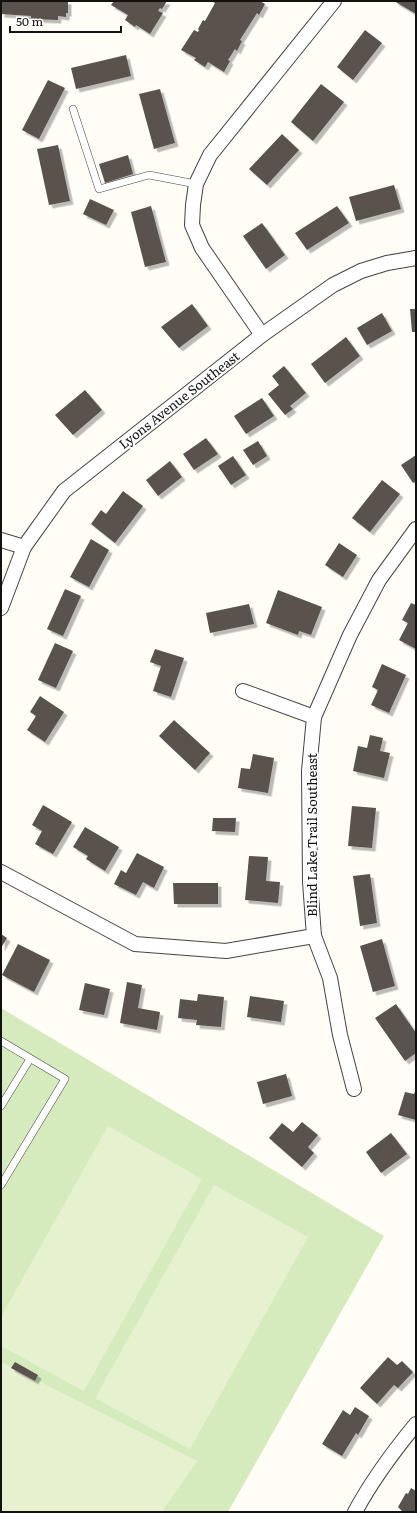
<svg xmlns="http://www.w3.org/2000/svg" width="417" height="1513" font-family="Literata,serif">
  <defs>
    <filter id="shadow"><feDropShadow dx="3.5" dy="3.5" stdDeviation="0" flood-color="#0004"/></filter>
  </defs>
  <rect width="100%" height="100%" fill="#fffdf5"/>
  <polygon fill="#d5ebbd" points="1,1008 384,1236 228,1512 1,1512"/>
  <g fill="#e6f2cf">
    <polygon points="108,1126 202,1179 84,1391 1,1346 1,1317"/>
    <polygon points="214,1185 308,1237 190,1449 95,1398"/>
    <polygon points="1,1362 197,1461 162,1512 1,1512"/>
  </g>
  <g fill="#5a524d" filter="url(#shadow)">
    <polygon points="1,1 68,1 68,13 66,13 66,17 58,16 58,20 31,19 31,16 1,14"/>
    <polygon points="114,1 167,1 162,9 160,8 158,11 163,13 150,34 136,25 135,27 125,20 128,15 111,5"/>
    <polygon points="211,1 260,1 265,4 259,15 257,13 240,40 242,41 237,51 235,49 228,60 230,61 224,72 208,62 205,67 194,60 196,58 181,50 194,30 198,32 199,30 198,29 203,20 205,21 215,3"/>
    <polygon points="394,1 416,1 416,14"/>
    <polygon points="365,30 382,43 353,80 337,67"/>
    <polygon points="126,55 131,76 76,89 71,68"/>
    <polygon points="48,80 65,88 39,139 22,130"/>
    <polygon points="321,84 344,102 313,141 291,122"/>
    <polygon points="160,89 175,143 154,149 139,94"/>
    <polygon points="282,134 299,150 267,185 249,169"/>
    <polygon points="58,145 70,201 49,205 37,149"/>
    <polygon points="128,155 133,174 105,183 99,164"/>
    <polygon points="394,185 401,209 356,221 349,197"/>
    <polygon points="90,199 114,210 106,225 83,214"/>
    <polygon points="151,206 166,262 145,267 131,212"/>
    <polygon points="337,206 349,223 307,250 295,233"/>
    <polygon points="262,223 285,255 266,269 243,236"/>
    <polygon points="192,304 208,326 179,348 161,327"/>
    <polygon points="410,309 416,309 416,332 412,332"/>
    <polygon points="382,313 392,331 367,345 357,328"/>
    <polygon points="346,337 360,356 325,383 311,364"/>
    <polygon points="284,366 306,393 290,406 293,409 285,415 268,394 279,385 272,376"/>
    <polygon points="85,390 102,410 73,435 55,415"/>
    <polygon points="262,398 274,416 246,434 234,416"/>
    <polygon points="206,438 218,454 194,470 183,454"/>
    <polygon points="258,441 267,456 253,465 243,450"/>
    <polygon points="416,455 416,481 413,483 401,465"/>
    <polygon points="233,456 246,475 231,485 218,466"/>
    <polygon points="170,461 182,477 158,496 146,480"/>
    <polygon points="382,480 400,494 370,532 352,518"/>
    <polygon points="123,491 143,506 115,543 91,524 101,510 106,514"/>
    <polygon points="91,539 109,550 89,587 70,577"/>
    <polygon points="339,543 357,555 343,577 325,565"/>
    <polygon points="65,589 81,596 63,636 47,629"/>
    <polygon points="278,590 322,607 311,635 299,631 298,635 266,623"/>
    <polygon points="411,603 416,605 416,649 399,640 408,623 402,620"/>
    <polygon points="249,604 254,624 210,633 206,613"/>
    <polygon points="55,643 73,651 56,688 38,680"/>
    <polygon points="155,649 184,658 171,697 153,691 161,666 150,662"/>
    <polygon points="382,664 406,675 389,713 371,705 378,690 372,687"/>
    <polygon points="40,696 64,712 45,742 27,730 36,716 30,712"/>
    <polygon points="174,720 210,753 195,770 159,736"/>
    <polygon points="370,735 383,738 380,751 390,753 384,778 353,771 358,746 367,748"/>
    <polygon points="253,754 274,758 268,793 238,788 241,768 250,769"/>
    <polygon points="43,805 72,822 53,854 35,844 42,831 32,825"/>
    <polygon points="352,806 376,808 372,848 348,846"/>
    <polygon points="213,818 236,818 235,832 212,831"/>
    <polygon points="85,827 119,847 105,871 86,859 88,856 73,847"/>
    <polygon points="137,853 164,867 154,888 143,882 136,895 114,884 121,870 126,873"/>
    <polygon points="249,856 268,857 266,881 280,882 278,903 245,900"/>
    <polygon points="370,874 377,923 360,926 353,876"/>
    <polygon points="173,883 218,883 218,904 174,904"/>
    <polygon points="1,934 7,938 1,948"/>
    <polygon points="382,939 395,986 373,992 360,946"/>
    <polygon points="18,944 50,960 34,992 2,975"/>
    <polygon points="127,982 142,985 138,1008 160,1012 157,1030 120,1023"/>
    <polygon points="85,983 110,989 104,1015 79,1010"/>
    <polygon points="198,994 224,997 221,1027 196,1025 197,1020 178,1018 180,999 197,1001"/>
    <polygon points="250,996 284,1001 281,1022 247,1017"/>
    <polygon points="396,1004 416,1033 416,1053 405,1061 375,1018"/>
    <polygon points="286,1074 292,1096 263,1104 257,1082"/>
    <polygon points="416,1089 416,1120 398,1115 405,1092 414,1094"/>
    <polygon points="302,1122 318,1135 308,1147 314,1153 302,1167 269,1138 282,1123 293,1132"/>
    <polygon points="391,1133 407,1154 381,1173 366,1152"/>
    <polygon points="388,1357 397,1365 402,1361 413,1372 398,1388 394,1385 377,1404 360,1388"/>
    <polygon points="15,1362 38,1375 35,1381 11,1368"/>
    <polygon points="355,1407 369,1416 358,1435 356,1433 342,1456 322,1444 343,1410 350,1415"/>
    <polygon points="411,1488 416,1491 416,1512 403,1512 398,1507 406,1493 408,1494"/>
  </g>
  <g fill="none" stroke-linecap="round" stroke-linejoin="round">
    <defs>
      <g id="lane">
        <polyline points="73,109 99,189 149,175 196,184"/>
        <polyline points="1,1041 65,1079 1,1185"/>
        <polyline points="1,1106 30,1059"/>
      </g>
      <g id="street">
        <polyline points="262,335 202,248 192,225 193,205 196,184 210,155 334,1"/>
        <polyline points="1,540 24,547"/>
        <polyline points="1,608 24,547 64,491 262,335 333,285 361,271 387,263 416,258"/>
        <polyline points="243,691 314,717"/>
        <polyline points="1,872 135,944 226,951 314,936"/>
        <polyline points="354,1089 340,1035 330,978 314,936 310,882 309,771 314,717 350,635 379,580 416,529"/>
        <path d="M355,1512C372,1480 393,1452 416,1424"/>
      </g>
    </defs>
    <use href="#lane" stroke="#444" stroke-width="8"/>
    <use href="#street" stroke="#444" stroke-width="16"/>
    <use href="#lane" stroke="#fff" stroke-width="7"/>
    <use href="#street" stroke="#fff" stroke-width="14"/>
  </g>
  <g text-anchor="middle" stroke-width="4" stroke-linejoin="round" paint-order="stroke">
    <g font-size="13" fill="#111" stroke="#fff">
      <text transform="translate(179 400) rotate(-38)" y="5">Lyons Avenue Southeast</text>
      <text transform="translate(312 835) rotate(-90)" y="5">Blind Lake Trail Southeast</text>
    </g>
  </g>
  <rect width="417" height="1513" fill="none" stroke="#111111" stroke-width="4"/>
  <path d="M10 26v6h111v-6" fill="none" stroke="#111111" stroke-width="2"/>
  <text x="16" y="26" font-size="12" fill="#111111" stroke="#ffffff" stroke-width="3" paint-order="stroke">50 m</text>
</svg>
